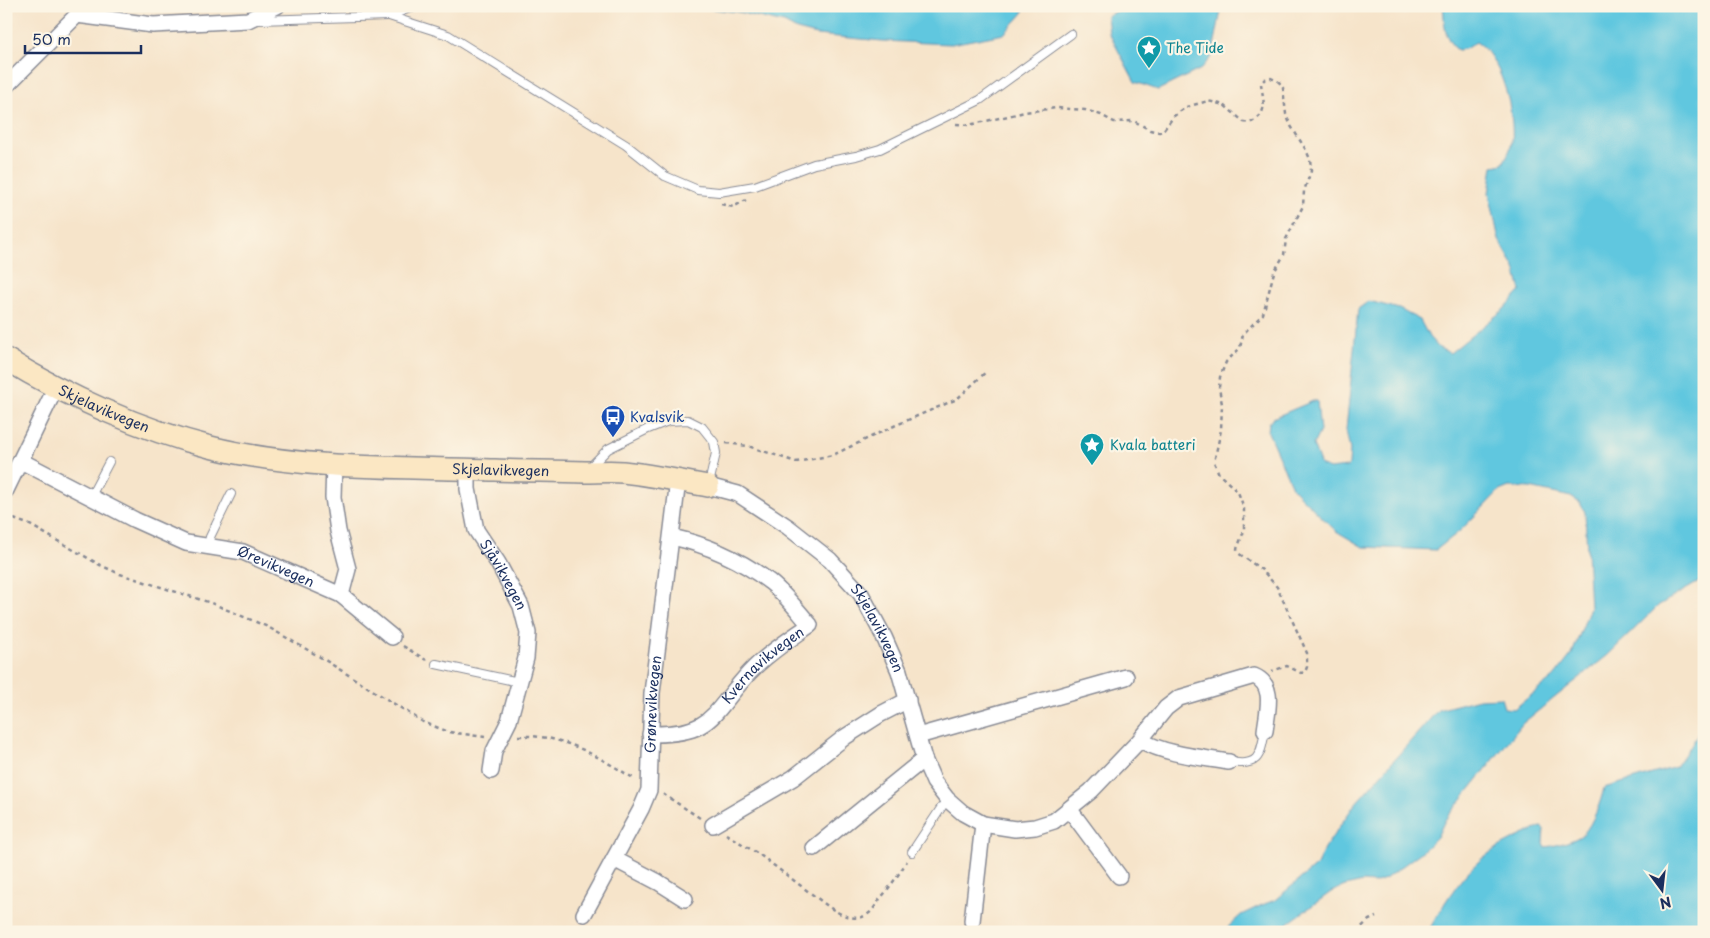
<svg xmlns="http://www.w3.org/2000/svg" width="1710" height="938" font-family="'Playpen Sans',sans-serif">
  <rect width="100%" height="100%" fill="#fcf5e5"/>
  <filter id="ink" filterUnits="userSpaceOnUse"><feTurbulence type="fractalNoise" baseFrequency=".02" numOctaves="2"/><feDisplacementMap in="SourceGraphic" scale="10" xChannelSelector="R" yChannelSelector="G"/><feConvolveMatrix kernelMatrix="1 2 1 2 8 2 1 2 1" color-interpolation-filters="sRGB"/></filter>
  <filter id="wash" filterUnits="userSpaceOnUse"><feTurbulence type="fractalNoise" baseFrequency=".0096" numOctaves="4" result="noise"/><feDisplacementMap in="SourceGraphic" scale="20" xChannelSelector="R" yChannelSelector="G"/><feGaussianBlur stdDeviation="1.12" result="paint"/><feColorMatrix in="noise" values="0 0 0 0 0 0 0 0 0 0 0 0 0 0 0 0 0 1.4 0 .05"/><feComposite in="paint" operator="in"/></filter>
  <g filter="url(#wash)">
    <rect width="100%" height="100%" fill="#f6e4ca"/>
    <g fill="#61c7df" stroke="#3e7b9e">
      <polygon points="687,6 1023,6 1023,13 1004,34 951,44 883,41 817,35 797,30 784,23 738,12"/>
      <polygon points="1120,6 1222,6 1212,56 1201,69 1158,90 1135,82 1109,33 1107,16 1117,11"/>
      <path d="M1443,6H1704V579L1659,605L1608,655L1523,723L1445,820L1437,837L1424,850L1385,879L1374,883L1363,882L1345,886L1331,892L1276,932H1223L1241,915L1262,905L1275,900L1317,865L1324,849L1355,804L1438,710L1479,699L1501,698L1504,708L1514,709L1554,677L1572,654L1590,608L1585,512L1580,503L1571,497L1530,488L1509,487L1499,491L1461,530L1436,550L1363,547L1336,531L1293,489L1268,432L1269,423L1273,418L1313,401H1317L1320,431L1313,445L1321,466L1330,469L1347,467L1349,465L1350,450L1346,430L1358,309L1369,301L1399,309L1420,320L1429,337L1439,348L1450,353L1502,311L1521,291L1515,268L1499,240L1489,193L1493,166L1503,164C1506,157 1511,150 1512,142C1515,114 1502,57 1476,42L1465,49L1458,50C1443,40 1445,22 1443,6Z"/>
      <path d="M1704,716V932H1686L1687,928L1666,932H1428C1441,908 1457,881 1477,863C1494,847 1520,836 1541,827L1544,829L1543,843L1545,847C1555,846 1575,841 1583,834C1593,824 1601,801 1604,788L1676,767L1697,736Z"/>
    </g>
  </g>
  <g filter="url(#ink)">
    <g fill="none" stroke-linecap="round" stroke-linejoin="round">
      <defs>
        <g id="service">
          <polyline points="389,16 448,35 626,145 665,176 698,190 719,192 755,186 814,164 856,156 880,149 980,100 1071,34"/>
          <polyline points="258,20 389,16 415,6"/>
          <polyline points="590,467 608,449 648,429 668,421 688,420 702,427 714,442 716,453 709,484"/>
          <polyline points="91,496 109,462"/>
          <polyline points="208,545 210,537 231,494"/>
          <polyline points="436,664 519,682"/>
          <path d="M1229,762C1259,767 1260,757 1265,731"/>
          <polyline points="912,852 947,799"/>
        </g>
        <g id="minor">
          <polyline points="6,86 77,15 153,25 248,20 277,6"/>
          <path id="s1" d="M21,461L135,520L186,543L243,552L341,595L392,637"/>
          <polyline points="334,464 333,497 338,531 348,569 341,595"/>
          <path id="s2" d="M468,469V489L476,530L498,563L521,606L528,633L526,658L509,721L494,751L491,771"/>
          <path id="s3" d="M708,486L738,494L788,527L830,560L861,594L884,637L899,671L924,759L934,782L947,799L963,813L983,824L1015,829L1035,827L1054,821L1091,791L1140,740"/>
          <polyline points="6,490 56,387"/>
          <path id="s4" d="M650,734C714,735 711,714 749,673C767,654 789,640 810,625C797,610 785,594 770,582C741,560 708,545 672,537"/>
          <polyline points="918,736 1126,677"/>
          <path d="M1229,762C1199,757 1167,755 1140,740L1166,708L1179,698L1254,676C1276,685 1267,712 1265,731"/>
          <polyline points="1070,810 1119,876"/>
          <polyline points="713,825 793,778 845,737 881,714 908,700"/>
          <polyline points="814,848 924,759"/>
          <polyline points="614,859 658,882 685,899"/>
          <path id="s5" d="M584,914L641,809L649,790L652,693L678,480"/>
          <polyline points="972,921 983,824"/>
        </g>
        <g id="secondary">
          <path id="s6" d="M6,359C66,396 142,430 210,447C301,470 402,467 495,470C525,471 555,471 585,472C598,472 611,471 623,472C652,475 680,481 708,486"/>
        </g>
      </defs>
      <use href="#service" stroke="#888a94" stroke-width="10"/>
      <use href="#minor" stroke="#888a94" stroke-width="18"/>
      <use href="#secondary" stroke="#888a94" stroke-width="24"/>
      <g stroke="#888a94" stroke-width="2.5" stroke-dasharray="4 4" stroke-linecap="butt">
        <path d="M956,124L969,125L1025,112L1057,108L1085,110L1101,115L1114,122L1134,121L1150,130L1159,132L1163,131L1174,116L1186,107L1208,101L1224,105L1244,122C1248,123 1251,123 1255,120C1269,111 1262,96 1261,83L1265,79L1271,78L1279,82L1283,88L1286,114L1291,126L1306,150L1310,159L1311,171L1304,191L1303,206L1286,239L1284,255L1274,272L1263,314L1243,334L1240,348L1226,362L1220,377L1219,388L1222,404L1221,430L1214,462L1219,474L1238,492L1244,508V531L1237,549L1238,553L1262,570L1277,587L1307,653V667L1305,672L1301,673L1287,666L1272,671"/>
        <polyline points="721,204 733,207 746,200"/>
        <polyline points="726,443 748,446 796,462 833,455 894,426 957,399 987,371"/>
        <polyline points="6,516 30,525 100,565 120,574 211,603 268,627 320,657 423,722 449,732 485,737"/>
        <polyline points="403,646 426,660"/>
        <path d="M518,736C564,734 596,756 635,779"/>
        <polyline points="663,794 700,818"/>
        <path d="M726,834L760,855L825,904C836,912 854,924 868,914C873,911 877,903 880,899C890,887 899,874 907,861"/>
        <polyline points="573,932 577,927"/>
        <polyline points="1356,932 1369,920 1376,917"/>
      </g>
      <use href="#service" stroke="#fff" stroke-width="8"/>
      <use href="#minor" stroke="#fff" stroke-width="15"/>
      <use href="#secondary" stroke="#fbe7c3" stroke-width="21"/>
    </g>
  </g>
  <defs>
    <symbol id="sight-pin" viewBox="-11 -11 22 30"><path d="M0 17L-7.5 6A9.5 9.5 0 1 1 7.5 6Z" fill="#0f9aa8" stroke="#fcf5e5"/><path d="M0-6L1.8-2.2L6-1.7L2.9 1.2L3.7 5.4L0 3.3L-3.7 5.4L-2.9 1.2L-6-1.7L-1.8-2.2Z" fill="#fff"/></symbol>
    <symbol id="bus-pin" viewBox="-11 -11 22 30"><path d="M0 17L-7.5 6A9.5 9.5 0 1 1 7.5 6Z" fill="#1a4fb4" stroke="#fcf5e5"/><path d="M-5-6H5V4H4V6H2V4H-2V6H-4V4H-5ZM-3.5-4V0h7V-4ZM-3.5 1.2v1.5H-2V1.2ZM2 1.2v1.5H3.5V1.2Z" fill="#fff"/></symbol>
  </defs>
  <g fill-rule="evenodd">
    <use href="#sight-pin" x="1135" y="34" width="28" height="38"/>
    <use href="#bus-pin" x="599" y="403" width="28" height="38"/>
    <use href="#sight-pin" x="1078" y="431" width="28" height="38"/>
  </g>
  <g text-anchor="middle" stroke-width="4.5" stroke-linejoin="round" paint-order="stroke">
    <g font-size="14" fill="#0d838f" stroke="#fcf5e5" text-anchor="start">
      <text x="1166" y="53">The Tide</text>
      <text x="1110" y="450">Kvala batteri</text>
    </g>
    <g font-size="14" fill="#1b2f5e" stroke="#fcf5e5">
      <text dy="5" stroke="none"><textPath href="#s6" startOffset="110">Skjelavikvegen</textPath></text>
      <text dy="5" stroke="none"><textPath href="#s6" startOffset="515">Skjelavikvegen</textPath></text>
      <text dy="5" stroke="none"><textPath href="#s1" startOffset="278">Ørevikvegen</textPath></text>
      <text dy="5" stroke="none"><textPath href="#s2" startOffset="114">Sjåvikvegen</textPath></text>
      <text dy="5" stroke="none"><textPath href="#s3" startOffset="228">Skjelavikvegen</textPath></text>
      <text dy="5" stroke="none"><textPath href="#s4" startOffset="139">Kvernavikvegen</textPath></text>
      <text dy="5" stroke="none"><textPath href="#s5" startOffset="226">Grønevikvegen</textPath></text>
    </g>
    <g font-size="14" fill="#164399" stroke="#fcf5e5" text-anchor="start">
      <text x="630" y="422">Kvalsvik</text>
    </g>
  </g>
  <rect width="1710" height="938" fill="none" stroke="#fcf5e5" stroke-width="25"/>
  <g transform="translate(1662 890) rotate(165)" stroke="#fcf5e5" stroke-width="4" paint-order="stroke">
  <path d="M0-4L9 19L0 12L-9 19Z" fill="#1b2f5e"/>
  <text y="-8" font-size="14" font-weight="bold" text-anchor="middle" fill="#1b2f5e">N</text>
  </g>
  <path d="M25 45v8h116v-8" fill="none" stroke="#1b2f5e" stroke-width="2.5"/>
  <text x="32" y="45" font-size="15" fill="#1b2f5e" stroke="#fcf5e5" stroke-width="4" paint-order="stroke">50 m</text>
</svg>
